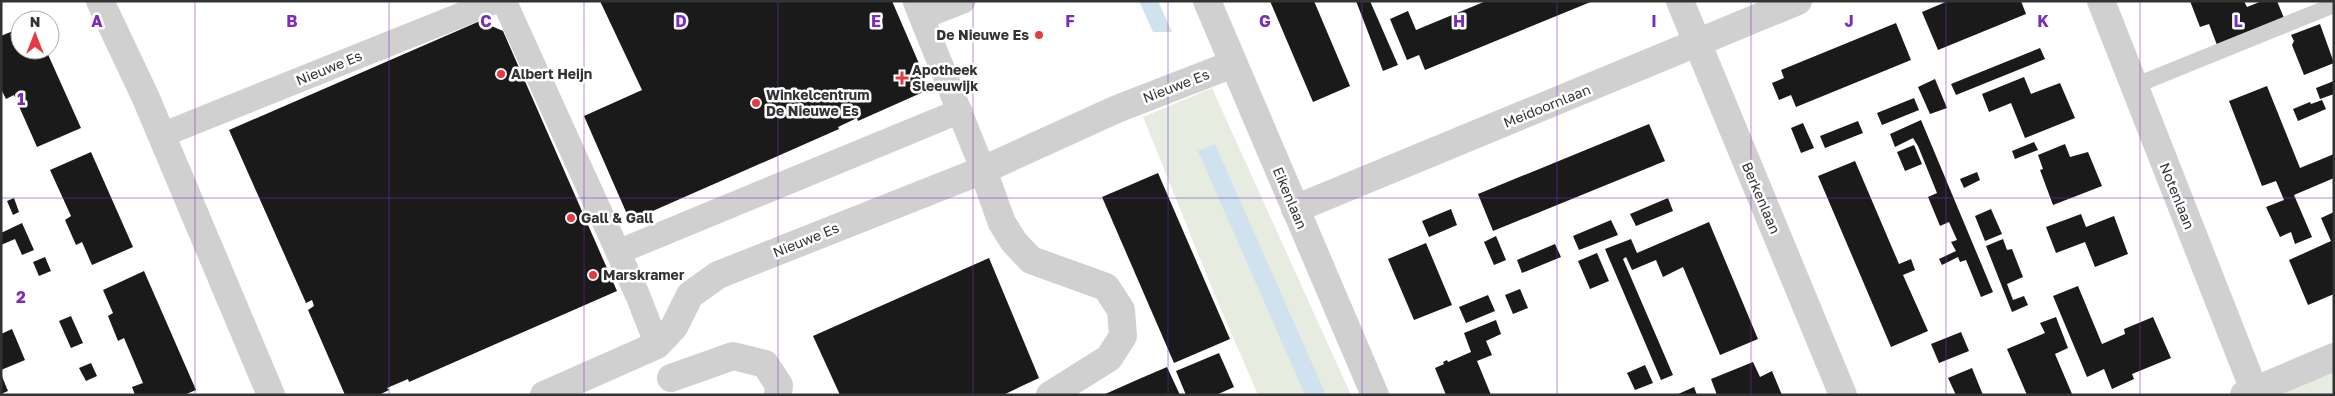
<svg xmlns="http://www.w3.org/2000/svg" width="2335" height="396" font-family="'Golos Text',sans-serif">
  <rect width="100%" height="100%" fill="#fff"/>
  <g fill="#e6ecdf">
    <polygon points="1212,88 1351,395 1258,395 1214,293 1143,117"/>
    <polygon points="2334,371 2334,395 2278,395"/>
  </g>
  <g fill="#cfe2ee">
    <polygon points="1139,1 1158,1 1172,32 1153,32"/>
    <polygon points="1215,144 1326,395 1305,395 1198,151"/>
  </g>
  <g fill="#1a1a1a">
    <polygon points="600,1 892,1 930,89 858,121 857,118 838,127 839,129 630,221 584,116 642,90"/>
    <polygon points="1270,1 1314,1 1350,86 1313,102"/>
    <polygon points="1356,1 1370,1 1398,65 1383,71"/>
    <polygon points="1486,1 1593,1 1425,70 1419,55 1407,60 1390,19 1408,11 1416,30"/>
    <polygon points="1948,1 2021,1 2026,14 1938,50 1922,12"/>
    <polygon points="2190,1 2244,1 2247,7 2262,1 2277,1 2284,18 2217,45 2209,24 2200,27"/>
    <polygon points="480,21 503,31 617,291 409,382 408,379 387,388 389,390 379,395 345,395 308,310 314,306 312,300 306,303 229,130"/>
    <polygon points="1896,23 1911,60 1796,107 1791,95 1779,100 1772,83 1784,78 1781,70"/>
    <polygon points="2320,24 2334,63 2304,75 2292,45 2294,41 2291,35"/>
    <polygon points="20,28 20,50 46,50 81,128 37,147 14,95 6,99 1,89 1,36"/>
    <polygon points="2040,48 2045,59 1956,95 1951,84"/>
    <polygon points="2024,77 2031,94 2060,83 2075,118 2025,138 2011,103 1989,112 1982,94"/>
    <polygon points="1935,79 1947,108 1930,114 1918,87"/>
    <polygon points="2334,81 2334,94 2320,99 2316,88"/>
    <polygon points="2267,86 2300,168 2334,154 2334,178 2294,195 2312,237 2295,244 2291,232 2280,237 2266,207 2284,200 2276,181 2262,186 2229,101"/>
    <polygon points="1914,98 1919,110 1882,125 1877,113"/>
    <polygon points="2322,100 2326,109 2298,121 2293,109 2310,102 2311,104"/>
    <polygon points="1921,120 1993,292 1981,297 1966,260 1960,262 1958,257 1942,265 1939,259 1956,251 1951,242 1957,240 1949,222 1940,226 1928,197 1937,193 1918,146 1913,138 1895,147 1890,134"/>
    <polygon points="1858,121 1863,133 1825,148 1820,136"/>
    <polygon points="1803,123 1814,148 1801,153 1791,128"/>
    <polygon points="1649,124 1665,161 1493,231 1478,194"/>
    <polygon points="2034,142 2038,150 2015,159 2012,151"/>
    <polygon points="2065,144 2070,157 2088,152 2102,186 2053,205 2040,170 2043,169 2038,155"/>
    <polygon points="1914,145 1922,164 1905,171 1897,152"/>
    <polygon points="91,152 133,247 92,265 82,242 76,245 65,220 71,216 50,170"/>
    <polygon points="1855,161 1899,264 1911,259 1915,270 1903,275 1928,331 1891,347 1818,176"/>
    <polygon points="1977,172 1980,180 1964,188 1960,179"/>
    <polygon points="1158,173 1230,339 1174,363 1102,197"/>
    <polygon points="14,198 19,212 13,215 7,201"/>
    <polygon points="1668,198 1673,211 1636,226 1630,214"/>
    <polygon points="1451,209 1457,225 1429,237 1422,221"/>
    <polygon points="1991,209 2002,234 1985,241 1975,216"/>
    <polygon points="2334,212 2334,294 2308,305 2289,260 2331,241 2321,218"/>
    <polygon points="2081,214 2086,227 2114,216 2128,254 2095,267 2085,242 2056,253 2046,227"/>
    <polygon points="1611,220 1618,235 1579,250 1573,236"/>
    <polygon points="1709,222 1758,339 1720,355 1683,267 1663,277 1656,260 1632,270 1626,257 1623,259 1673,375 1661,380 1605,249 1631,239 1637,253"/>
    <polygon points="22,223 34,250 22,255 15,239 1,245 1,233"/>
    <polygon points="1496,236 1506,260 1494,265 1484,242"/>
    <polygon points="2003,239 2007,250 2012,249 2023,277 2007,284 2013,300 2024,296 2028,305 2012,312 1986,246"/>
    <polygon points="1426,243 1452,305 1414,320 1388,259"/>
    <polygon points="1555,244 1561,257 1522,273 1517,260"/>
    <polygon points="1597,253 1609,281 1590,289 1578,261"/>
    <polygon points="45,257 51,271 39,276 33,262"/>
    <polygon points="989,258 1039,378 1003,395 840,395 813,336"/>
    <polygon points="144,271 196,390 184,395 135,395 132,387 143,383 124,338 118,341 108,316 113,313 103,290"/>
    <polygon points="2078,286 2102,344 2125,334 2124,329 2153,317 2171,358 2132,374 2134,379 2112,389 2104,369 2087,377 2053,296"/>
    <polygon points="1520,289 1528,308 1513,314 1505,295"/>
    <polygon points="1488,295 1495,311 1466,323 1459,307"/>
    <polygon points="71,316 83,343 71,348 59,321"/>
    <polygon points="2056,317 2068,348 2055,354 2072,394 2027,395 2007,349 2045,333 2040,323"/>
    <polygon points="1496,320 1501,334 1486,341 1492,355 1477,361 1491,395 1446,395 1435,368 1444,364 1443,362 1447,360 1448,362 1471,352 1464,333"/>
    <polygon points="12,329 25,360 1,370 1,334"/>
    <polygon points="1961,332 1969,351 1939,363 1931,344"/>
    <polygon points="1219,353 1234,387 1216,395 1186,395 1176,371"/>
    <polygon points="1753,362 1760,377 1772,371 1782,395 1717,395 1711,379"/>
    <polygon points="91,363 97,376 86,381 79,368"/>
    <polygon points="1645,365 1653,383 1635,390 1627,373"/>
    <polygon points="1167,367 1180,395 1103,395 1139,379"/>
    <polygon points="1972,368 1983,395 1956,395 1948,378"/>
    <polygon points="1,374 8,391 1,394"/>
    <polygon points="1694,387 1697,395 1676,395"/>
  </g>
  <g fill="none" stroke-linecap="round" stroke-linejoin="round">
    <polyline stroke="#d0d0d0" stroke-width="16" points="2134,86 2334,5"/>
    <g stroke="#d0d0d0" stroke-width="25">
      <polyline points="504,1 638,296 657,345"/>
      <polyline points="915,1 983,170"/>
      <polyline points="922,17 963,1"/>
      <polyline points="162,135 496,1"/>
      <polyline points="618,252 960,111"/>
    </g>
    <g stroke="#d0d0d0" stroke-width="28">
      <polyline points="100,1 145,96 271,395"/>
      <polyline points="1207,1 1375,395"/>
      <polyline points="1680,1 1843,395"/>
      <polyline points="2101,1 2254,390"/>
      <polyline points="983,170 1002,223 1014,242 1031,260 1106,287 1121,310 1123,336 1109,358 1050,395"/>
      <polyline points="1295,209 1798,1"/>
      <polyline points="671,378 733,356 765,364 779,385 778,395"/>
      <polyline points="544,395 657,345 674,327 690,295 718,275 983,170 1117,109 1233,64"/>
      <polyline points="2244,395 2334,357"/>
    </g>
  </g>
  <path fill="none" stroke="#7b2cbf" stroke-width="1" stroke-opacity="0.55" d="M195,1V395M389,1V395M584,1V395M778,1V395M973,1V395M1168,1V395M1362,1V395M1557,1V395M1751,1V395M1946,1V395M2140,1V395M1,198H2334"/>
  <g fill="#e63946" stroke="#fff" stroke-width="2">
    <circle cx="1039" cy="35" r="5"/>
    <circle cx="501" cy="74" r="5"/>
    <path d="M899.5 70.5h5v5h5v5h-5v5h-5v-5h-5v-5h5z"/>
    <circle cx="756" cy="103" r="5"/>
    <circle cx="571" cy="218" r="5"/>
    <circle cx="593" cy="275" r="5"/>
  </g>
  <g text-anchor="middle" stroke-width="5" stroke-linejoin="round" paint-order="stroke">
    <g font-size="14" font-weight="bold" fill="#333" stroke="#fff" text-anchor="start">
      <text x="1029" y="40" text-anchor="end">De Nieuwe Es</text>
      <text x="912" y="75">Apotheek<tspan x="912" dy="16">Sleeuwijk</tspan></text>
      <text x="511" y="79">Albert Heijn</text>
      <text x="766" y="100">Winkelcentrum<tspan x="766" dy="16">De Nieuwe Es</tspan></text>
      <text x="581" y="223">Gall &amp; Gall</text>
      <text x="603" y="280">Marskramer</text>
    </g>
    <g font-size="14" fill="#333" stroke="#fff">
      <text transform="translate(329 68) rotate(-22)" y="5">Nieuwe Es</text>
      <text transform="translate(1176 86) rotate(-21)" y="5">Nieuwe Es</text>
      <text transform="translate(1547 106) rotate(-22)" y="5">Meidoornlaan</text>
      <text transform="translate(2177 196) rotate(68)" y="5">Notenlaan</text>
      <text transform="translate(1290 198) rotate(67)" y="5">Eikenlaan</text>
      <text transform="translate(1761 198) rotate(67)" y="5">Berkenlaan</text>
      <text transform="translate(806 240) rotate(-22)" y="5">Nieuwe Es</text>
    </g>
  </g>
  <g font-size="16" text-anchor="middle" font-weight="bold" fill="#7b2cbf" stroke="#fff" stroke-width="5" stroke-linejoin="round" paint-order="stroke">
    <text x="97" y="27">A</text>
    <text x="292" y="27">B</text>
    <text x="486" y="27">C</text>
    <text x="681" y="27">D</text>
    <text x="876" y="27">E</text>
    <text x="1070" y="27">F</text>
    <text x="1265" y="27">G</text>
    <text x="1459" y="27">H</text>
    <text x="1654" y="27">I</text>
    <text x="1849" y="27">J</text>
    <text x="2043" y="27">K</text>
    <text x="2238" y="27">L</text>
    <text x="21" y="105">1</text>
    <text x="21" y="303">2</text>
  </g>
  <rect width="2335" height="396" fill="none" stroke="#333333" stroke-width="5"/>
  <g transform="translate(35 35)"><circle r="24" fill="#ffffff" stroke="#adadad"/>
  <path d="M0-4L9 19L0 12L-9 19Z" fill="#e63946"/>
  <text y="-8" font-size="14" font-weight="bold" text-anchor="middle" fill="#333333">N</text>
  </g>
</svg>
